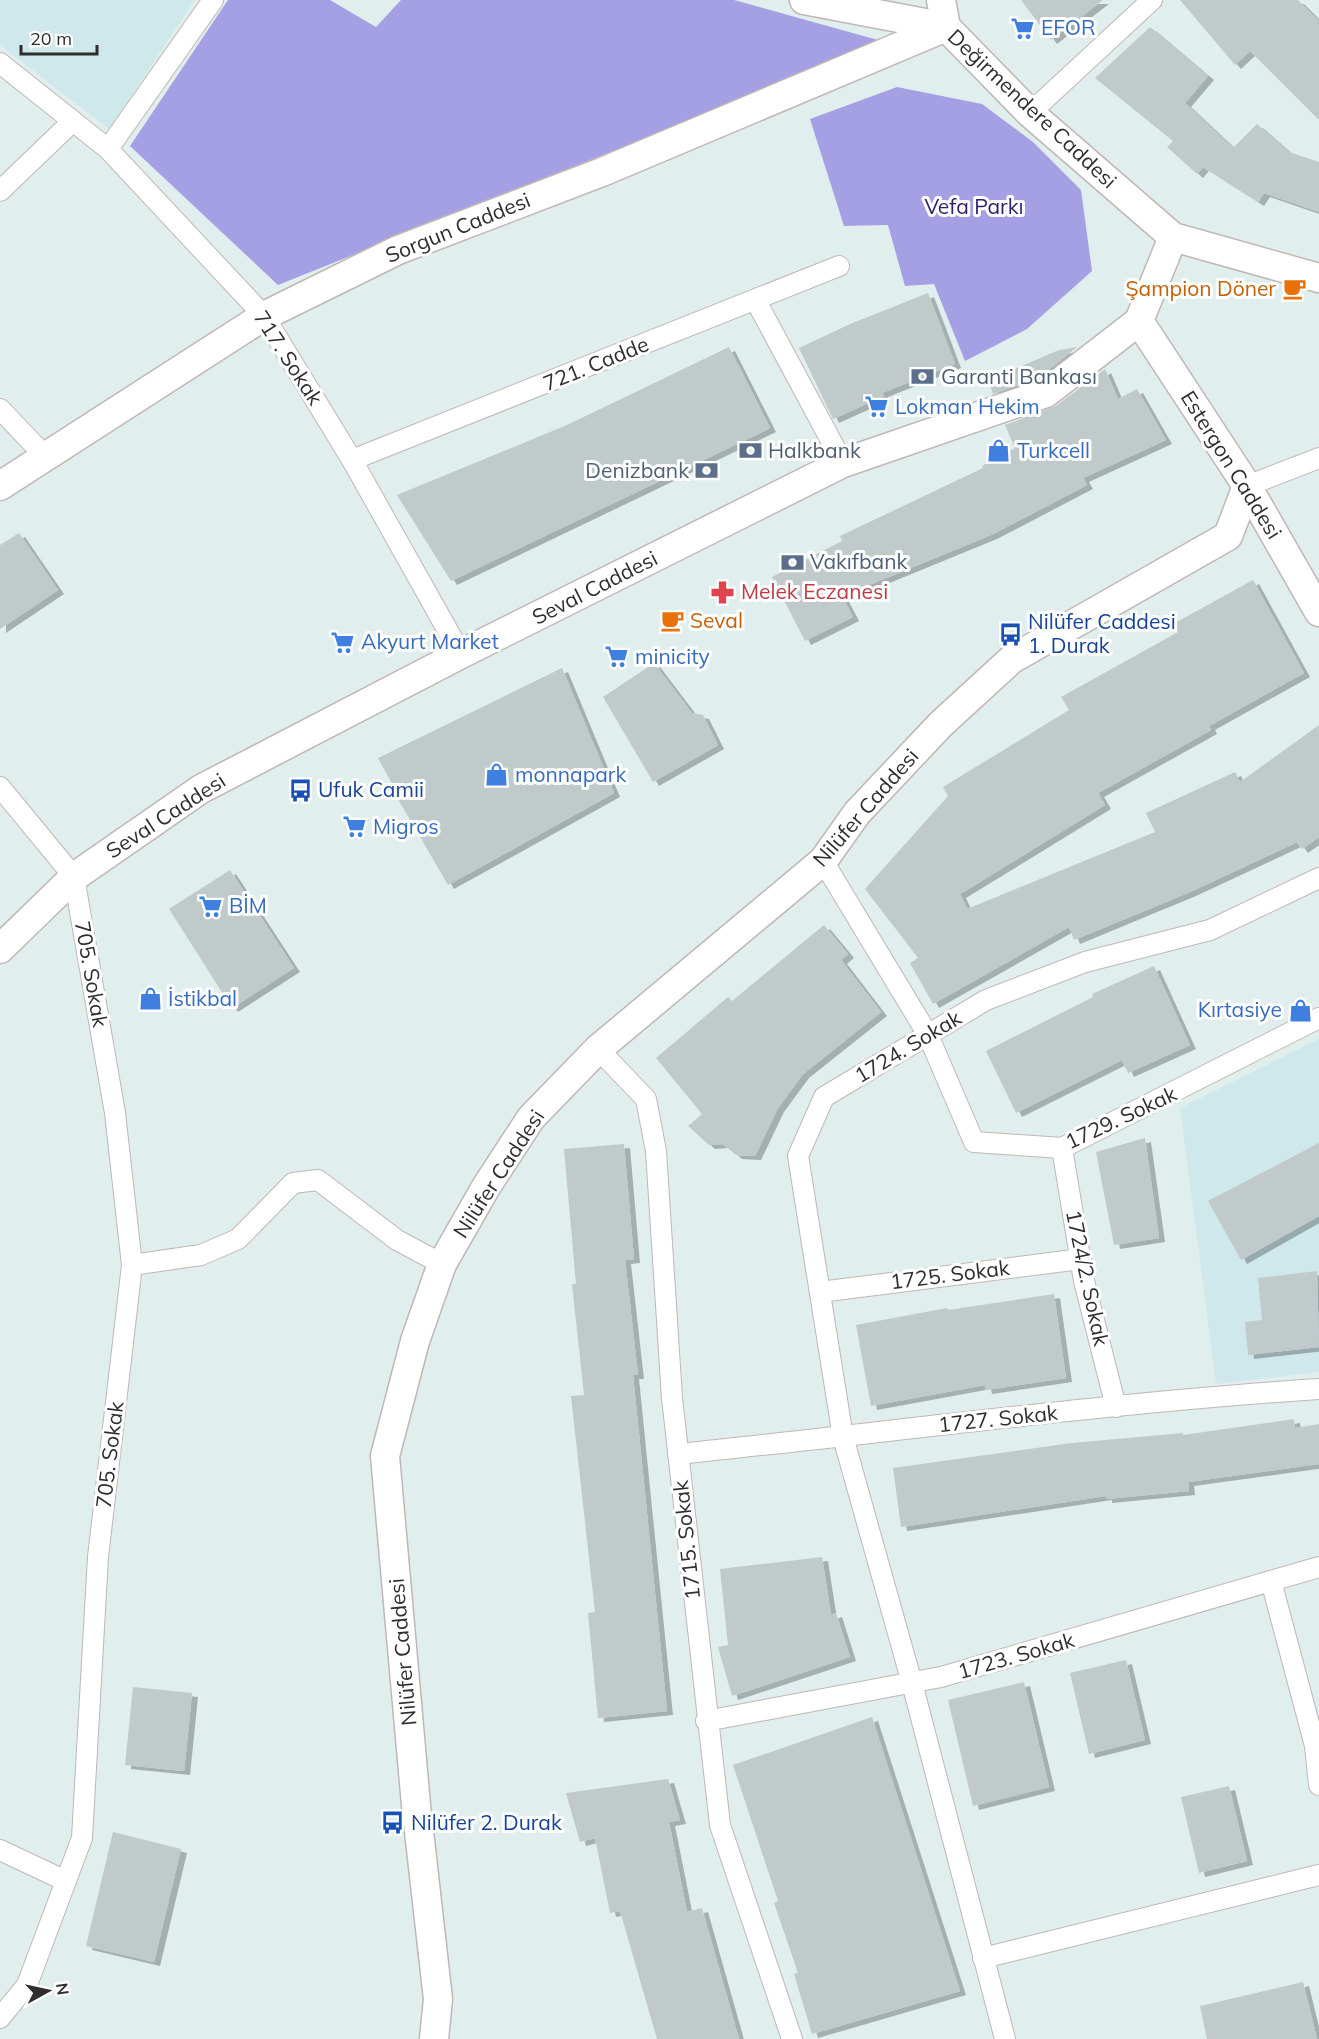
<svg xmlns="http://www.w3.org/2000/svg" width="1319" height="2039" font-family="Mulish,sans-serif">
  <defs>
    <filter id="shadow"><feDropShadow dx="6" dy="4" stdDeviation="0" flood-color="#0004"/></filter>
  </defs>
  <rect width="100%" height="100%" fill="#e1eeee"/>
  <g fill="#cfe8eb">
    <polygon points="0,0 195,0 109,129 0,45"/>
    <polygon points="1319,1039 1319,1372 1216,1384 1180,1108"/>
  </g>
  <g fill="#a4a0e3">
    <polygon points="228,0 330,0 376,27 401,0 734,0 885,42 278,285 130,146"/>
    <polygon points="897,87 982,104 1033,142 1081,190 1092,271 1027,329 965,361 934,284 905,286 888,225 844,226 810,119"/>
  </g>
  <g fill="#c0caca" filter="url(#shadow)">
    <polygon points="1021,0 1103,0 1051,40"/>
    <polygon points="1180,0 1298,0 1319,21 1319,120 1250,51 1235,65"/>
    <polygon points="1150,27 1208,76 1185,103 1233,148 1257,124 1289,152 1319,162 1319,212 1264,193 1258,202 1203,167 1197,174 1167,147 1173,141 1095,78"/>
    <polygon points="928,293 955,364 882,393 884,396 833,419 799,348 850,324"/>
    <polygon points="729,347 770,428 451,581 397,495 567,425"/>
    <polygon points="1077,347 1038,378 993,394 988,380 1059,350"/>
    <polygon points="1105,369 1118,399 1137,389 1166,440 1083,478 1087,485 991,535 842,596 853,617 805,641 772,577 842,541 840,536 983,468 982,466 1015,448 1005,425 1056,406"/>
    <polygon points="19,533 58,590 0,629 0,545"/>
    <polygon points="1253,580 1304,673 1209,726 1211,730 1098,793 1105,805 960,894 967,909 1155,832 1146,813 1235,772 1240,782 1319,725 1319,837 1302,849 1297,842 1190,892 1074,940 1069,927 933,1004 910,963 918,958 865,889 948,796 943,787 1069,710 1061,697 1178,632 1173,624"/>
    <polygon points="654,663 692,713 703,715 718,745 653,782 603,697"/>
    <polygon points="562,668 614,793 448,885 395,794 397,793 378,758"/>
    <polygon points="230,870 294,968 232,1008 169,909"/>
    <polygon points="824,925 848,954 841,960 881,1012 803,1074 778,1108 755,1156 736,1155 723,1144 709,1145 688,1126 702,1114 656,1058 728,997 732,1001"/>
    <polygon points="1154,966 1190,1045 1128,1073 1122,1060 1016,1113 986,1051 1093,997 1092,994"/>
    <polygon points="1145,1138 1159,1238 1114,1245 1096,1152"/>
    <polygon points="1319,1143 1319,1216 1241,1260 1208,1201"/>
    <polygon points="624,1144 634,1259 625,1260 638,1375 633,1375 667,1711 598,1718 588,1613 595,1612 571,1396 584,1395 572,1284 576,1284 564,1149"/>
    <polygon points="1317,1271 1319,1347 1248,1355 1245,1322 1262,1320 1258,1278"/>
    <polygon points="1054,1294 1066,1378 986,1390 985,1385 871,1406 856,1325 947,1308 948,1310"/>
    <polygon points="1294,1419 1295,1428 1319,1424 1319,1464 1188,1482 1189,1491 1106,1499 1106,1496 901,1527 893,1468 1072,1443 1183,1433 1183,1435"/>
    <polygon points="822,1557 831,1615 836,1613 850,1657 732,1696 718,1647 728,1645 720,1569"/>
    <polygon points="1126,1660 1145,1740 1089,1754 1070,1673"/>
    <polygon points="1024,1682 1049,1787 973,1806 948,1700"/>
    <polygon points="133,1687 192,1693 184,1771 125,1765"/>
    <polygon points="872,1717 960,1991 812,2034 794,1974 798,1973 774,1903 778,1901 733,1765"/>
    <polygon points="668,1779 680,1820 669,1822 687,1912 702,1908 739,2039 657,2039 620,1911 610,1913 595,1838 580,1842 566,1793"/>
    <polygon points="1229,1786 1247,1861 1199,1873 1181,1797"/>
    <polygon points="113,1832 181,1849 154,1962 86,1946"/>
    <polygon points="1303,1982 1317,2039 1207,2039 1200,2006"/>
  </g>
  <g fill="none" stroke-linecap="round" stroke-linejoin="round">
    <defs>
      <g id="street">
        <polyline points="0,63 108,149 264,316 352,460 461,654"/>
        <polyline points="1030,113 1152,0"/>
        <polyline points="108,149 213,0"/>
        <polyline points="0,191 73,121"/>
        <polyline points="756,301 843,463"/>
        <polyline points="0,409 44,455"/>
        <polyline points="352,460 839,266"/>
        <polyline points="1247,486 1319,458"/>
        <polyline points="0,787 74,877 115,1113 132,1265 98,1557 82,1838 27,1985 0,2018"/>
        <polyline points="823,861 928,1035 974,1142 1062,1148 1319,1018"/>
        <polyline points="598,1049 646,1099 656,1151 672,1398 720,1825 792,2039"/>
        <polyline points="1062,1148 1084,1281 1116,1407"/>
        <polyline points="132,1265 201,1255 238,1239 293,1183 318,1180 397,1240 442,1264"/>
        <polyline points="820,1292 1081,1259"/>
        <path d="M678,1454C892,1432 1105,1403 1319,1389"/>
        <polyline points="1271,1581 1315,1746 1319,1785"/>
        <polyline points="706,1721 941,1677 1319,1567"/>
        <polyline points="0,1850 66,1881"/>
        <polyline points="983,1958 1319,1875"/>
        <polyline points="1005,2039 912,1683 843,1437 798,1156 824,1097 986,1000 1085,962 1210,930 1319,878"/>
      </g>
      <g id="secondary">
        <polyline points="804,0 946,27 1030,113 1173,237 1319,278"/>
        <polyline points="941,0 946,27"/>
        <polyline points="1139,321 1247,486 1319,612"/>
        <polyline points="0,486 264,316 398,250 602,172 946,27"/>
        <polyline points="0,949 74,877 201,789 461,654 843,463 1046,393 1139,321 1173,237"/>
        <polyline points="434,2039 438,1999 416,1805 385,1456 415,1341 442,1264 486,1187 531,1118 598,1049 823,861 857,813 941,724 1012,659 1228,536 1247,486"/>
      </g>
    </defs>
    <use href="#street" stroke="#c0b7b4" stroke-width="22"/>
    <use href="#secondary" stroke="#c0b7b4" stroke-width="31"/>
    <use href="#street" stroke="#fff" stroke-width="20"/>
    <use href="#secondary" stroke="#fff" stroke-width="28"/>
  </g>
  <defs>
    <symbol id="supermarket-bare" viewBox="-9 -9 18 18"><path d="M-6-5.5h2.5l.6 2H6L4.5 2H-2.5L-4.4-4H-6ZM-1.5 3.2a1.3 1.3 0 1 0 .1 0ZM3 3.2a1.3 1.3 0 1 0 .1 0Z" fill="#3f7fe0" stroke="#fff" stroke-width="2.5" paint-order="stroke"/></symbol>
    <symbol id="cafe-bare" viewBox="-9 -9 18 18"><path d="M-5.5-4.5H6V0H3Q3 3.5 0 3.5H-2.5Q-5.5 3.5-5.5 0ZM3-3.2v2h1.7v-2ZM-6 4.5H4V6H-6Z" fill="#e8710a" stroke="#fff" stroke-width="2.5" paint-order="stroke"/></symbol>
    <symbol id="bank-bare" viewBox="-9 -9 18 18"><path d="M-6-4H6V4H-6ZM0-2.3a2.3 2.3 0 1 0 0 4.6a2.3 2.3 0 1 0 0-4.6Z" fill="#5c6f8a" stroke="#fff" stroke-width="2.5" paint-order="stroke"/></symbol>
    <symbol id="shop-bare" viewBox="-9 -9 18 18"><path d="M-5-2.5h2.3a2.7 3.5 0 0 1 5.4 0H5L5.5 6h-11ZM-1.5-2.5h3a1.5 2.3 0 0 0-3 0Z" fill="#3f7fe0" stroke="#fff" stroke-width="2.5" paint-order="stroke"/></symbol>
    <symbol id="pharmacy-bare" viewBox="-9 -9 18 18"><path d="M-2-6h4v4h4v4h-4v4h-4v-4h-4v-4h4Z" fill="#e0444e" stroke="#fff" stroke-width="2.5" paint-order="stroke"/></symbol>
    <symbol id="bus-bare" viewBox="-9 -9 18 18"><path d="M-5-6H5V4H4V6H2V4H-2V6H-4V4H-5ZM-3.5-4V0h7V-4ZM-3.5 1.2v1.5H-2V1.2ZM2 1.2v1.5H3.5V1.2Z" fill="#1a4fb4" stroke="#fff" stroke-width="2.5" paint-order="stroke"/></symbol>
  </defs>
  <g fill-rule="evenodd">
    <use href="#supermarket-bare" x="1006" y="12" width="33" height="33"/>
    <use href="#cafe-bare" x="1278" y="272" width="33" height="33"/>
    <use href="#bank-bare" x="906" y="360" width="33" height="33"/>
    <use href="#supermarket-bare" x="860" y="390" width="33" height="33"/>
    <use href="#bank-bare" x="734" y="434" width="33" height="33"/>
    <use href="#shop-bare" x="982" y="434" width="33" height="33"/>
    <use href="#bank-bare" x="690" y="454" width="33" height="33"/>
    <use href="#bank-bare" x="776" y="546" width="33" height="33"/>
    <use href="#pharmacy-bare" x="706" y="576" width="33" height="33"/>
    <use href="#cafe-bare" x="656" y="604" width="33" height="33"/>
    <use href="#bus-bare" x="994" y="618" width="33" height="33"/>
    <use href="#supermarket-bare" x="326" y="626" width="33" height="33"/>
    <use href="#supermarket-bare" x="600" y="640" width="33" height="33"/>
    <use href="#shop-bare" x="480" y="758" width="33" height="33"/>
    <use href="#bus-bare" x="284" y="774" width="33" height="33"/>
    <use href="#supermarket-bare" x="338" y="810" width="33" height="33"/>
    <use href="#supermarket-bare" x="194" y="890" width="33" height="33"/>
    <use href="#shop-bare" x="134" y="982" width="33" height="33"/>
    <use href="#shop-bare" x="1284" y="994" width="33" height="33"/>
    <use href="#bus-bare" x="376" y="1806" width="33" height="33"/>
  </g>
  <g text-anchor="middle" stroke-width="6" stroke-linejoin="round" paint-order="stroke">
    <g font-size="21" fill="#366cbe" stroke="#fff" text-anchor="start">
      <text x="1041" y="35">EFOR</text>
      <text x="895" y="414">Lokman Hekim</text>
      <text x="1017" y="458">Turkcell</text>
      <text x="361" y="649">Akyurt Market</text>
      <text x="635" y="664">minicity</text>
      <text x="515" y="782">monnapark</text>
      <text x="373" y="834">Migros</text>
      <text x="229" y="913">BİM</text>
      <text x="168" y="1006">İstikbal</text>
      <text x="1282" y="1017" text-anchor="end">Kırtasiye</text>
    </g>
    <g font-size="21" fill="#2e2e2e" stroke="#fff">
      <text transform="translate(1032 109) rotate(43)" y="7">Değirmendere Caddesi</text>
      <text transform="translate(458 228) rotate(-22)" y="7">Sorgun Caddesi</text>
      <text transform="translate(288 358) rotate(57)" y="7">717. Sokak</text>
      <text transform="translate(596 364) rotate(-22)" y="7">721. Cadde</text>
      <text transform="translate(1231 465) rotate(58)" y="7">Estergon Caddesi</text>
      <text transform="translate(595 588) rotate(-27)" y="7">Seval Caddesi</text>
      <text transform="translate(866 808) rotate(-49)" y="7">Nilüfer Caddesi</text>
      <text transform="translate(166 816) rotate(-33)" y="7">Seval Caddesi</text>
      <text transform="translate(91 974) rotate(80)" y="7">705. Sokak</text>
      <text transform="translate(908 1047) rotate(-31)" y="7">1724. Sokak</text>
      <text transform="translate(1121 1118) rotate(-25)" y="7">1729. Sokak</text>
      <text transform="translate(499 1174) rotate(-57)" y="7">Nilüfer Caddesi</text>
      <text transform="translate(950 1275) rotate(-7)" y="7">1725. Sokak</text>
      <text transform="translate(1087 1278) rotate(78)" y="7">1724/2. Sokak</text>
      <text transform="translate(998 1419) rotate(-6)" y="7">1727. Sokak</text>
      <text transform="translate(110 1455) rotate(-83)" y="7">705. Sokak</text>
      <text transform="translate(687 1540) rotate(-96)" y="7">1715. Sokak</text>
      <text transform="translate(403 1652) rotate(-95)" y="7">Nilüfer Caddesi</text>
      <text transform="translate(1016 1656) rotate(-16)" y="7">1723. Sokak</text>
    </g>
    <g font-size="21" fill="#2d1e6b" stroke="#fff">
      <text x="974" y="214">Vefa Parkı</text>
    </g>
    <g font-size="21" fill="#c56008" stroke="#fff" text-anchor="end">
      <text x="1276" y="296">Şampion Döner</text>
      <text x="690" y="628" text-anchor="start">Seval</text>
    </g>
    <g font-size="21" fill="#4e5e75" stroke="#fff" text-anchor="start">
      <text x="941" y="384">Garanti Bankası</text>
      <text x="768" y="458">Halkbank</text>
      <text x="689" y="478" text-anchor="end">Denizbank</text>
      <text x="810" y="569">Vakıfbank</text>
    </g>
    <g font-size="21" fill="#be3a42" stroke="#fff" text-anchor="start">
      <text x="741" y="599">Melek Eczanesi</text>
    </g>
    <g font-size="21" fill="#164399" stroke="#fff" text-anchor="start">
      <text x="1028" y="629">Nilüfer Caddesi<tspan x="1028" dy="24">1. Durak</tspan></text>
      <text x="318" y="797">Ufuk Camii</text>
      <text x="411" y="1830">Nilüfer 2. Durak</text>
    </g>
  </g>
  <g transform="translate(48 1991) rotate(82)" stroke="#ffffff" stroke-width="4.5" paint-order="stroke">
  <path d="M0-4.5L10 22L0 15L-10 22Z" fill="#2e2e2e"/>
  <text y="-9" font-size="16" font-weight="bold" text-anchor="middle" fill="#2e2e2e">N</text>
  </g>
  <path d="M21 45v9h76v-9" fill="none" stroke="#2e2e2e" stroke-width="3"/>
  <text x="30" y="45" font-size="18" fill="#2e2e2e" stroke="#ffffff" stroke-width="4.5" paint-order="stroke">20 m</text>
</svg>
